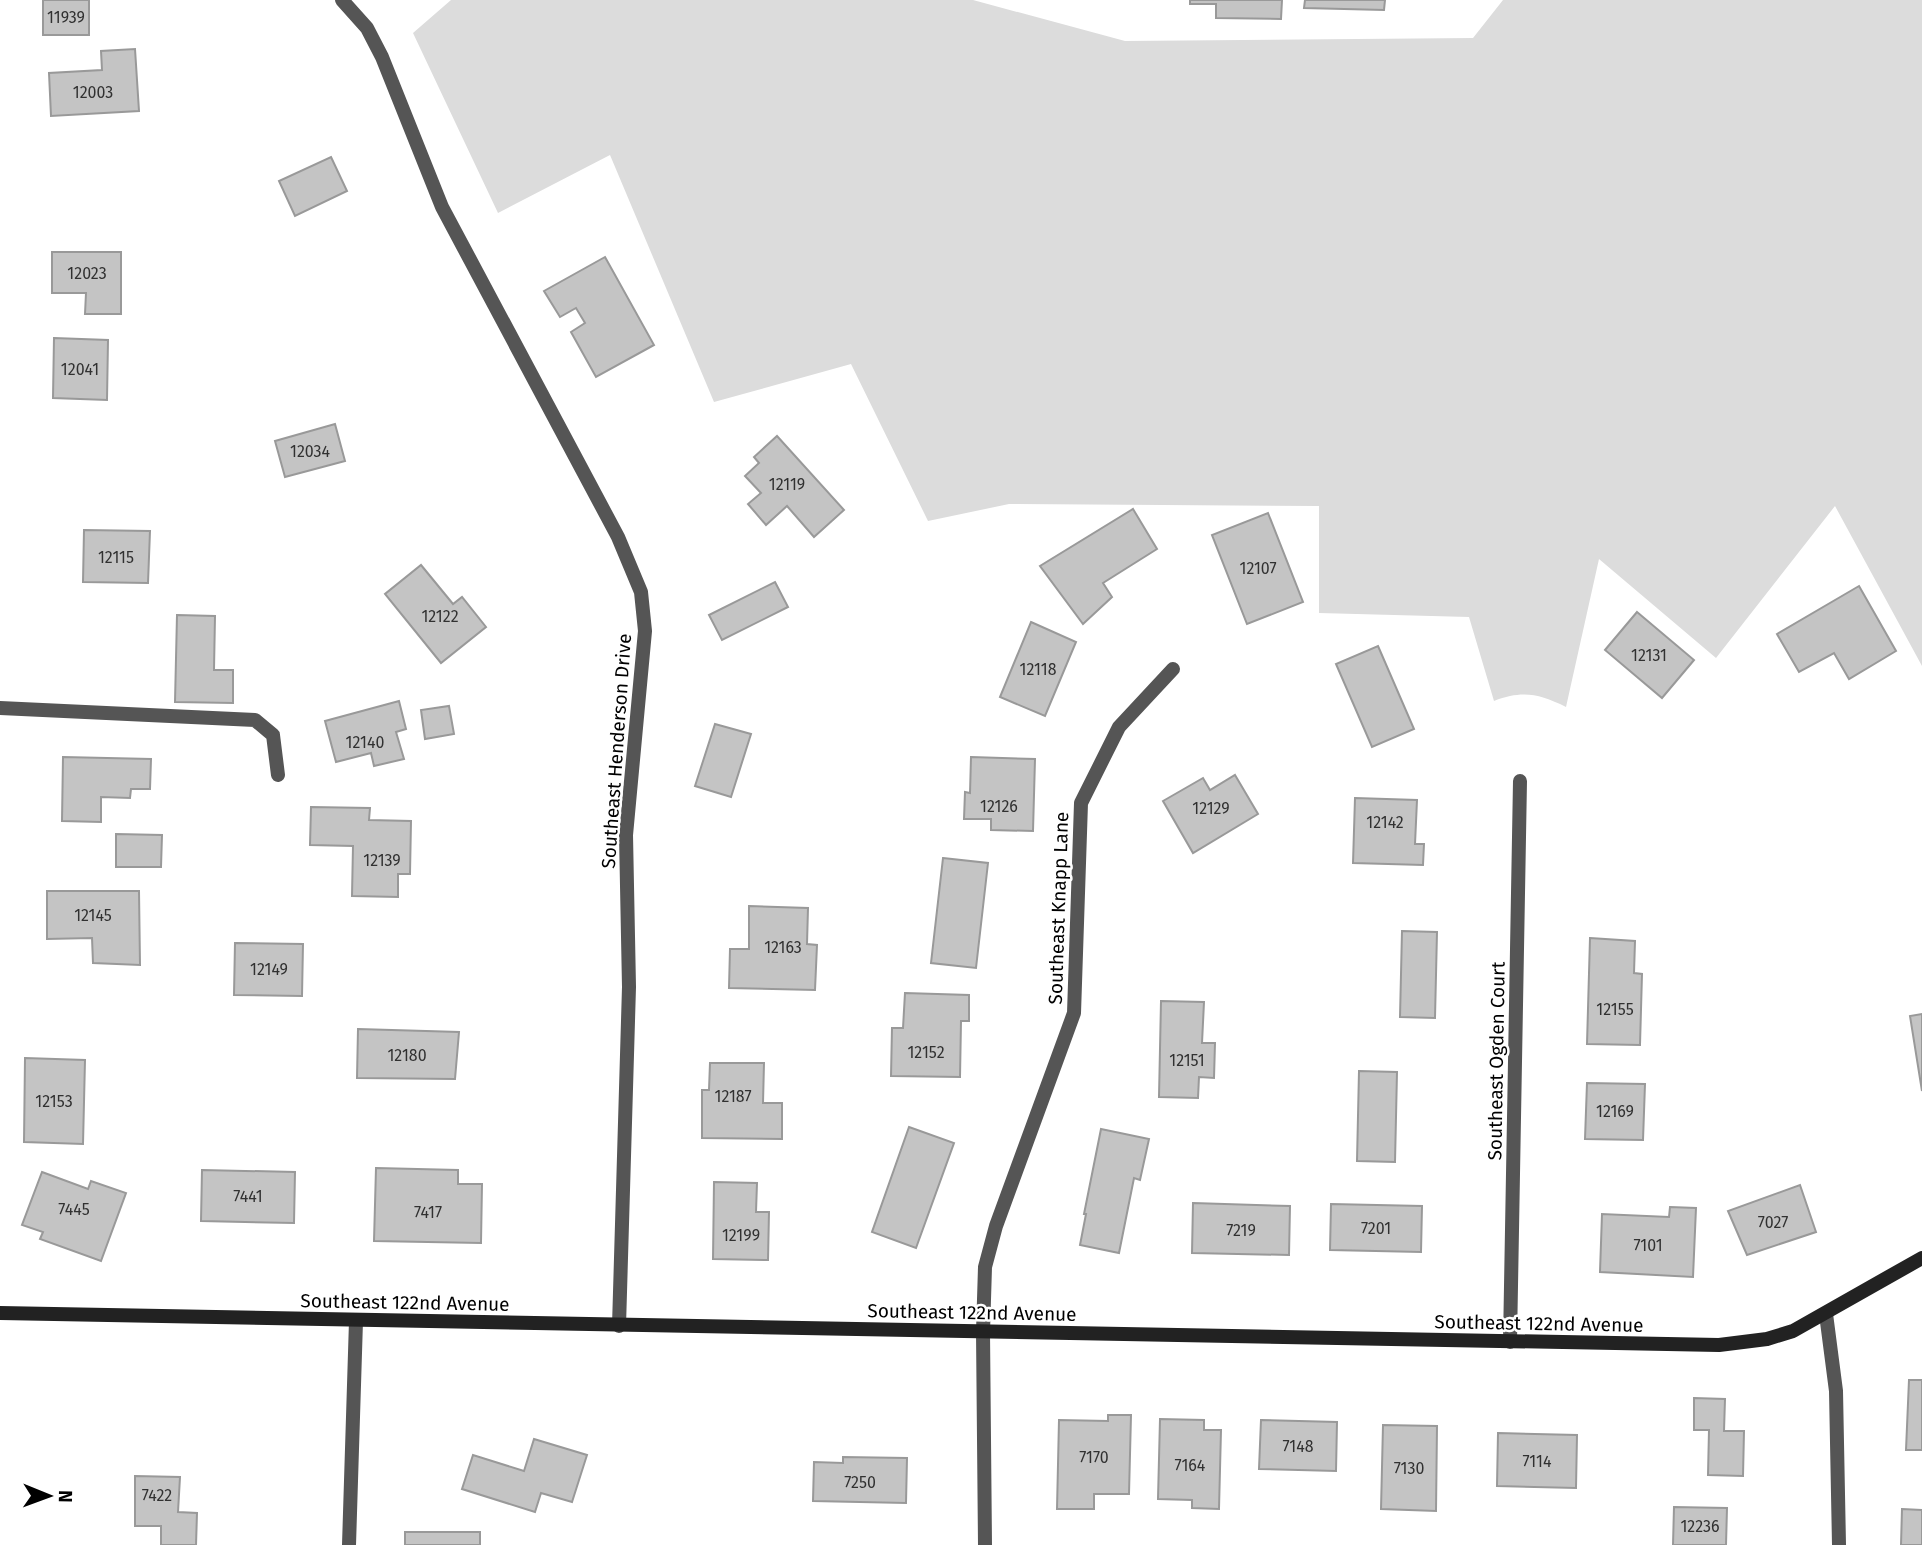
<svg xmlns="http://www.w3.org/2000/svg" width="1922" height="1545" font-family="'Fira Sans',sans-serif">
  <rect width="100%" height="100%" fill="#fff"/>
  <path fill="#dcdcdc" d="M451,0H973L1125,41L1473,38L1503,0H1922V666L1835,506L1716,658L1599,559L1566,707C1539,694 1523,690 1494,701L1469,617L1319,613V506L1009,504L928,521L851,364L714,402L610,155L498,213L413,33Z"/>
  <g fill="#c4c4c4" stroke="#999" stroke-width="2">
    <rect x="43" y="0" width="46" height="35"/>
    <polygon points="1190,0 1282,0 1281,19 1216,18 1216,4 1190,4"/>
    <polygon points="1305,0 1385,0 1384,10 1304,8"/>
    <polygon points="135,49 139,111 51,116 49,73 102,70 101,51"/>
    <polygon points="331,157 347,191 295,216 279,181"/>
    <polygon points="52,252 121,252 121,314 85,314 86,293 52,293"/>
    <polygon points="605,257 654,345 596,377 571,332 585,323 576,308 560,317 544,291"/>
    <polygon points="54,338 108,340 107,400 53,398"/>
    <polygon points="335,424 345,461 285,477 275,441"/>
    <polygon points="777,436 844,510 814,537 787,506 766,525 748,504 761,493 745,476 759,463 754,457"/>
    <polygon points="1133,509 1157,549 1103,583 1112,597 1083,624 1040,566"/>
    <polygon points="1268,513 1303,602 1247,624 1212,535"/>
    <polygon points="84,530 150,531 148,583 83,582"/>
    <polygon points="421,565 453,604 462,597 486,627 441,663 385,594"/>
    <polygon points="775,582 788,607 722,640 709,615"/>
    <polygon points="1859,586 1896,651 1849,679 1834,653 1799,672 1777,634"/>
    <polygon points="1637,612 1694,660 1662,698 1605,650"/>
    <polygon points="177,615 215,616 214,670 233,670 233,703 175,702"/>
    <polygon points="1031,622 1076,642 1045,716 1000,697"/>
    <polygon points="1378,646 1414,729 1372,747 1336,664"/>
    <polygon points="399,701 406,729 396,732 404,759 374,766 371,753 336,762 325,721"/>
    <polygon points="449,706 454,734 425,739 421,710"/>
    <polygon points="715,724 751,734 731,797 695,786"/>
    <polygon points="63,757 151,759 150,789 131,789 130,798 101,797 101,822 62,821"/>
    <polygon points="971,757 1035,759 1033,831 991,830 991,819 964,819 965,792 970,793"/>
    <polygon points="1235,775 1258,814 1193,853 1163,801 1203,778 1210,790"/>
    <polygon points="1355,798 1417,800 1415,844 1424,844 1423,865 1353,863"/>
    <polygon points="311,807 370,808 369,820 411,821 410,874 398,874 398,897 352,896 353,846 310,845"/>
    <polygon points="116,834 162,835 161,867 116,867"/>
    <polygon points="943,858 988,863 976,968 931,963"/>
    <polygon points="47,891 139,891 140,965 93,963 92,938 47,939"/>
    <polygon points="749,906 808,908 807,944 817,945 815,990 729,988 730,949 749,949"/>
    <polygon points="1402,931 1437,932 1435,1018 1400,1017"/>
    <polygon points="1590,938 1635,941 1634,973 1642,974 1640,1045 1587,1044"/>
    <polygon points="235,943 303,944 302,996 234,995"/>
    <polygon points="905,993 969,995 969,1021 961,1021 960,1077 891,1076 892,1028 903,1028"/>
    <polygon points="1161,1001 1204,1002 1202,1043 1215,1043 1214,1078 1199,1077 1198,1098 1159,1097"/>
    <polygon points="1922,1014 1922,1091 1910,1016"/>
    <polygon points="358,1029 459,1032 455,1079 357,1078"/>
    <polygon points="25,1058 85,1060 83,1144 24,1142"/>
    <polygon points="710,1063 764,1063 763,1103 782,1103 782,1139 702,1138 702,1090 709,1090"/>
    <polygon points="1359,1071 1397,1072 1395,1162 1357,1161"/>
    <polygon points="1587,1083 1645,1084 1643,1140 1585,1139"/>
    <polygon points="909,1127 954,1143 916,1248 872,1232"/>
    <polygon points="1101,1129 1149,1139 1140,1180 1134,1178 1119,1253 1080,1245 1086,1214 1084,1214"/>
    <polygon points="376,1168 458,1170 458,1184 482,1184 481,1243 374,1241"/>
    <polygon points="202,1170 295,1172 294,1223 201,1221"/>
    <polygon points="42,1172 88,1189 91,1181 126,1193 101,1261 40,1239 43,1232 22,1225"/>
    <polygon points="714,1182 757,1183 756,1212 769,1212 768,1260 713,1259"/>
    <polygon points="1800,1185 1816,1232 1747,1255 1728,1211"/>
    <polygon points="1193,1203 1290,1206 1289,1255 1192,1253"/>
    <polygon points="1331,1204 1422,1206 1421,1252 1330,1250"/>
    <polygon points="1670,1207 1696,1208 1693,1277 1600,1272 1602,1214 1669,1217"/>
    <polygon points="1909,1380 1922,1380 1922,1450 1906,1450"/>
    <polygon points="1694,1398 1725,1399 1724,1431 1744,1431 1743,1476 1708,1475 1709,1430 1694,1430"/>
    <polygon points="1108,1415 1131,1415 1129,1494 1094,1494 1094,1509 1057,1509 1059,1420 1108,1421"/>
    <polygon points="1160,1419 1204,1420 1204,1430 1221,1430 1219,1509 1192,1508 1192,1500 1158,1499"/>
    <polygon points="1261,1420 1337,1422 1336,1471 1259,1469"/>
    <polygon points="1383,1425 1437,1426 1436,1511 1381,1509"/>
    <polygon points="1498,1433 1577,1435 1576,1488 1497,1486"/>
    <polygon points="534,1439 587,1455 572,1502 541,1493 535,1512 462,1489 473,1455 524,1471"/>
    <polygon points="843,1457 907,1458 906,1503 813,1501 814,1462 843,1463"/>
    <polygon points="135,1476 180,1477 178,1512 197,1513 196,1545 161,1545 161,1526 135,1526"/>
    <polygon points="1674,1507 1727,1508 1726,1545 1673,1545"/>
    <polygon points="1902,1509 1922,1510 1922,1545 1901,1545"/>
    <rect x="405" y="1532" width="75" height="13"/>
  </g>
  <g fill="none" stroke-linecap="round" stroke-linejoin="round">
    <polyline stroke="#555" stroke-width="14" points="0,708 255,720 273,735 278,775"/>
    <g stroke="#555" stroke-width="14">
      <polyline points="342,0 367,28 382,57 442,207 618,537 641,592 645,631 626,835 629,987 619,1326"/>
      <polyline points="1826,1314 1836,1391 1839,1545"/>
      <polyline points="1510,1342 1520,781"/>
      <polyline points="349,1545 356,1321"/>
      <polyline points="985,1545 983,1332 985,1267 996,1226 1074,1013 1081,803 1119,727 1173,669"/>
    </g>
    <polyline stroke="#222" stroke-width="14" points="0,1313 1719,1345 1767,1339 1793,1331 1922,1258"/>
  </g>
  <g text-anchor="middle" stroke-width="5" stroke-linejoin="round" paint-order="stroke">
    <g font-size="16" fill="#313131">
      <text x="66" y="23">11939</text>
      <text x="93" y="98">12003</text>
      <text x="87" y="279">12023</text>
      <text x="80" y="375">12041</text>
      <text x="310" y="457">12034</text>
      <text x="787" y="490">12119</text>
      <text x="116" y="563">12115</text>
      <text x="1258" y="574">12107</text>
      <text x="440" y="622">12122</text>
      <text x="1649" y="661">12131</text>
      <text x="1038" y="675">12118</text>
      <text x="365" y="748">12140</text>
      <text x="999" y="812">12126</text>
      <text x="1211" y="814">12129</text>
      <text x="1385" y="828">12142</text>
      <text x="382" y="866">12139</text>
      <text x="93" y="921">12145</text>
      <text x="783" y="953">12163</text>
      <text x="269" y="975">12149</text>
      <text x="1615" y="1015">12155</text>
      <text x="926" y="1058">12152</text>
      <text x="407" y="1061">12180</text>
      <text x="1187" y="1066">12151</text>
      <text x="733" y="1102">12187</text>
      <text x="54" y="1107">12153</text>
      <text x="1615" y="1117">12169</text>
      <text x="248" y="1202">7441</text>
      <text x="74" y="1215">7445</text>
      <text x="428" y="1218">7417</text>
      <text x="1773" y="1228">7027</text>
      <text x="1376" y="1234">7201</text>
      <text x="1241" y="1236">7219</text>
      <text x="741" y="1241">12199</text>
      <text x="1648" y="1251">7101</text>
      <text x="1298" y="1452">7148</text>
      <text x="1094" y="1463">7170</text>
      <text x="1537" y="1467">7114</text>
      <text x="1190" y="1471">7164</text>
      <text x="1409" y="1474">7130</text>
      <text x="860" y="1488">7250</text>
      <text x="157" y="1501">7422</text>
      <text x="1700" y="1532">12236</text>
    </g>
    <g font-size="19" fill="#000" stroke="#fff">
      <text transform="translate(616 751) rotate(-86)" y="7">Southeast Henderson Drive</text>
      <text transform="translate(1058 908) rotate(-88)" y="7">Southeast Knapp Lane</text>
      <text transform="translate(1496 1061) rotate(-89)" y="7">Southeast Ogden Court</text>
      <text transform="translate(405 1302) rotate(1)" y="7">Southeast 122nd Avenue</text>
      <text transform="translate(972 1312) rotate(1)" y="7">Southeast 122nd Avenue</text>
      <text transform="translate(1539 1323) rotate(1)" y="7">Southeast 122nd Avenue</text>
    </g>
  </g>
  <g transform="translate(49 1496) rotate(91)" stroke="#ffffff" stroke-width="5" paint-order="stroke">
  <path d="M0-5L12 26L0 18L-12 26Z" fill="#000000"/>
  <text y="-10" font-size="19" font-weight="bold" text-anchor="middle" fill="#000000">N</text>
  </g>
</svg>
